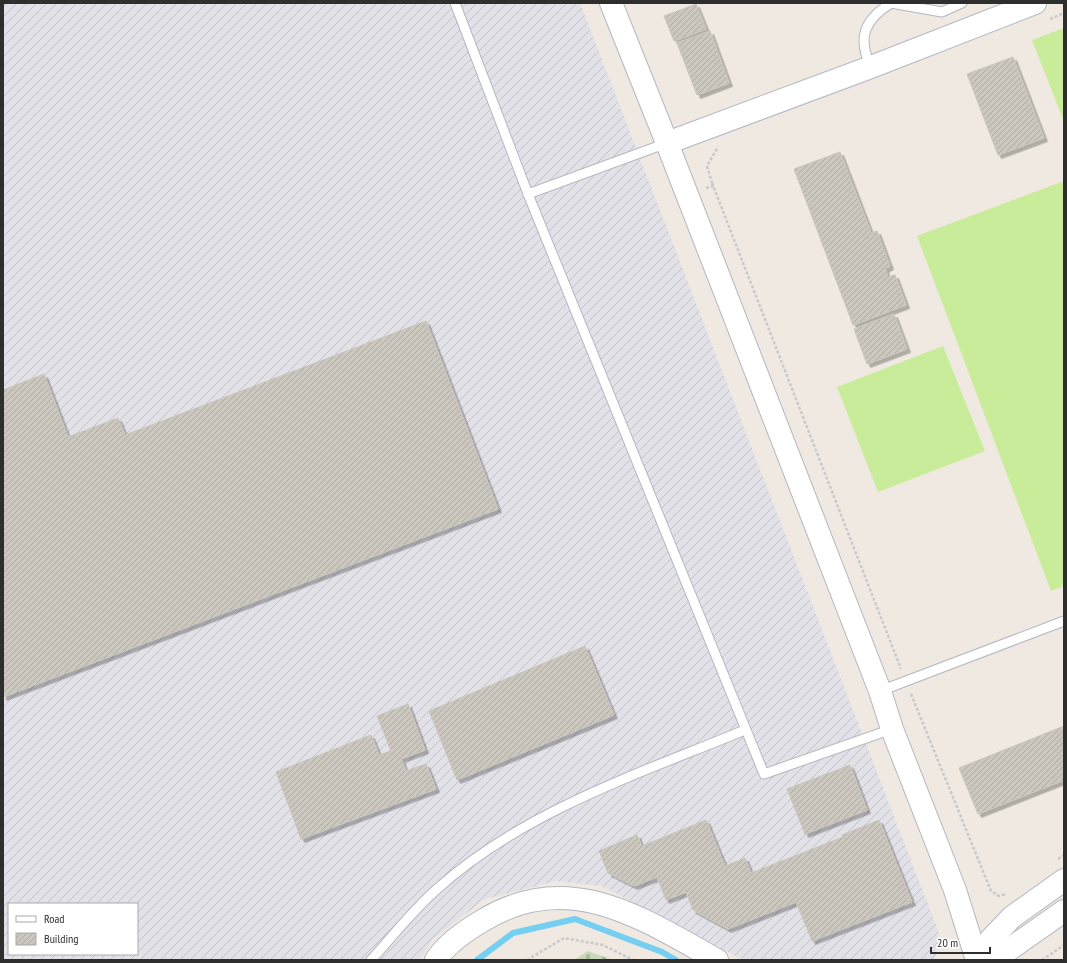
<svg xmlns="http://www.w3.org/2000/svg" width="1067" height="963" font-family="'PT Sans Narrow',sans-serif">
  <defs>
    <pattern id="industrial-furrows" width="10" height="10" patternUnits="userSpaceOnUse"><rect width="10" height="10" fill="#e3e1e8"/><path d="M-1 1l2-2M0 10L10 0M9 11l2-2" fill="none" stroke="#c3c1c7"/></pattern>
    <pattern id="cemetery-stones" width="16" height="16" patternUnits="userSpaceOnUse"><rect width="16" height="16" fill="#c8d9b8"/><path d="M2 7V4a2 2 0 0 1 4 0v3zM10 15v-3a2 2 0 0 1 4 0v3z" fill="#acbb9e"/></pattern>
    <pattern id="building-hatch" width="6" height="6" patternUnits="userSpaceOnUse"><rect width="6" height="6" fill="#cbc7bf"/><path d="M-1 1l2-2M0 6l6-6M5 7l2-2" fill="none" stroke="#afaba4"/></pattern>
    <filter id="shadow"><feDropShadow dx="3.5" dy="3.5" stdDeviation="0" flood-color="#0004"/></filter>
  </defs>
  <rect width="100%" height="100%" fill="#efe9e1"/>
  <path fill="url(#industrial-furrows)" fill-rule="evenodd" d="M3,3H580L939,933L935,960H743L602,886L556,881L485,899L433,939L420,960H3ZM9,904H137V954H9Z"/>
  <polygon fill="url(#cemetery-stones)" points="588,951 613,960 574,960"/>
  <g fill="#c9ec9a">
    <polygon points="1064,28 1064,122 1032,40"/>
    <polygon points="1064,181 1064,586 1051,591 917,236"/>
    <polygon points="943,346 985,451 878,492 837,387"/>
  </g>
  <g fill="none" stroke-linecap="round" stroke-linejoin="round">
    <polyline stroke="#75cff0" stroke-width="6" points="477,960 513,933 575,919 662,952 676,960"/>
  </g>
  <g fill="url(#building-hatch)" stroke="#cbc5ba" filter="url(#shadow)">
    <polygon points="696,4 706,29 674,41 664,16"/>
    <polygon points="710,31 729,83 697,95 677,43"/>
    <polygon points="1013,57 1044,138 998,155 967,74"/>
    <polygon points="840,152 871,233 877,231 890,266 885,269 888,277 895,275 906,305 853,325 794,169"/>
    <polygon points="894,314 907,349 867,364 854,329"/>
    <polygon points="426,321 498,509 3,697 3,390 44,374 68,437 118,418 125,435"/>
    <polygon points="585,646 614,715 457,780 429,711"/>
    <polygon points="408,704 425,750 401,759 406,771 426,764 436,789 301,839 276,772 371,735 379,755 391,751 377,716"/>
    <polygon points="1064,726 1064,780 978,814 959,768"/>
    <polygon points="850,765 867,810 805,834 787,789"/>
    <polygon points="706,820 725,866 745,858 751,873 843,837 842,835 879,820 912,902 812,941 796,902 728,929 693,910 686,892 666,900 657,877 634,886 608,873 599,851 637,835 642,846"/>
  </g>
  <g fill="none" stroke-linecap="round" stroke-linejoin="round">
    <defs>
      <g id="service">
        <polyline points="455,3 528,194 764,774 892,729"/>
        <path d="M871,67C857,38 864,20 891,3L942,12L962,3"/>
        <polyline points="528,194 667,143"/>
        <polyline points="880,691 1064,621"/>
        <path d="M371,960C392,937 413,910 437,889C524,811 638,774 745,730"/>
      </g>
      <g id="tertiary">
        <polyline points="611,3 667,143 880,691 892,729 955,890 977,960"/>
        <polyline points="667,143 871,67 1035,3"/>
        <path d="M436,960C447,943 465,931 482,921C568,868 640,917 717,960"/>
        <polyline points="983,960 990,940 1012,917 1064,880"/>
        <polyline points="994,960 1064,911"/>
      </g>
    </defs>
    <use href="#service" stroke="#b4b7c1" stroke-width="11"/>
    <use href="#tertiary" stroke="#b4b7c1" stroke-width="24"/>
    <g stroke="#c9c9c9" stroke-width="2.5" stroke-dasharray="3 2" stroke-linecap="butt">
      <polyline points="1050,19 1064,13"/>
      <polyline points="712,183 901,669"/>
      <polyline points="706,188 713,186 707,166 718,147"/>
      <polyline points="911,694 991,891 999,896 1006,894"/>
      <polyline points="1058,859 1064,855"/>
      <polyline points="527,960 564,938 603,945 633,960"/>
      <polyline points="1042,960 1064,945"/>
    </g>
    <use href="#service" stroke="#fff" stroke-width="9"/>
    <use href="#tertiary" stroke="#fff" stroke-width="22"/>
  </g>
  <rect width="1067" height="963" fill="none" stroke="#2e2e2e" stroke-width="8"/>
  <rect x="8" y="903" width="130" height="52" fill="#ffffff" stroke="#ababab"/>
  <rect x="16" y="916" width="20" height="6" fill="#ffffff" stroke="#ababab"/>
  <text x="44" y="923" font-size="12" fill="#2e2e2e">Road</text>
  <rect x="16" y="933" width="20" height="12" fill="url(#building-hatch)" stroke="#ababab"/>
  <text x="44" y="943" font-size="12" fill="#2e2e2e">Building</text>
  <path d="M931 947v6h59v-6" fill="none" stroke="#2e2e2e" stroke-width="2"/>
  <text x="937" y="947" font-size="12" fill="#2e2e2e" stroke="#ffffff" stroke-width="3" paint-order="stroke">20 m</text>
</svg>
